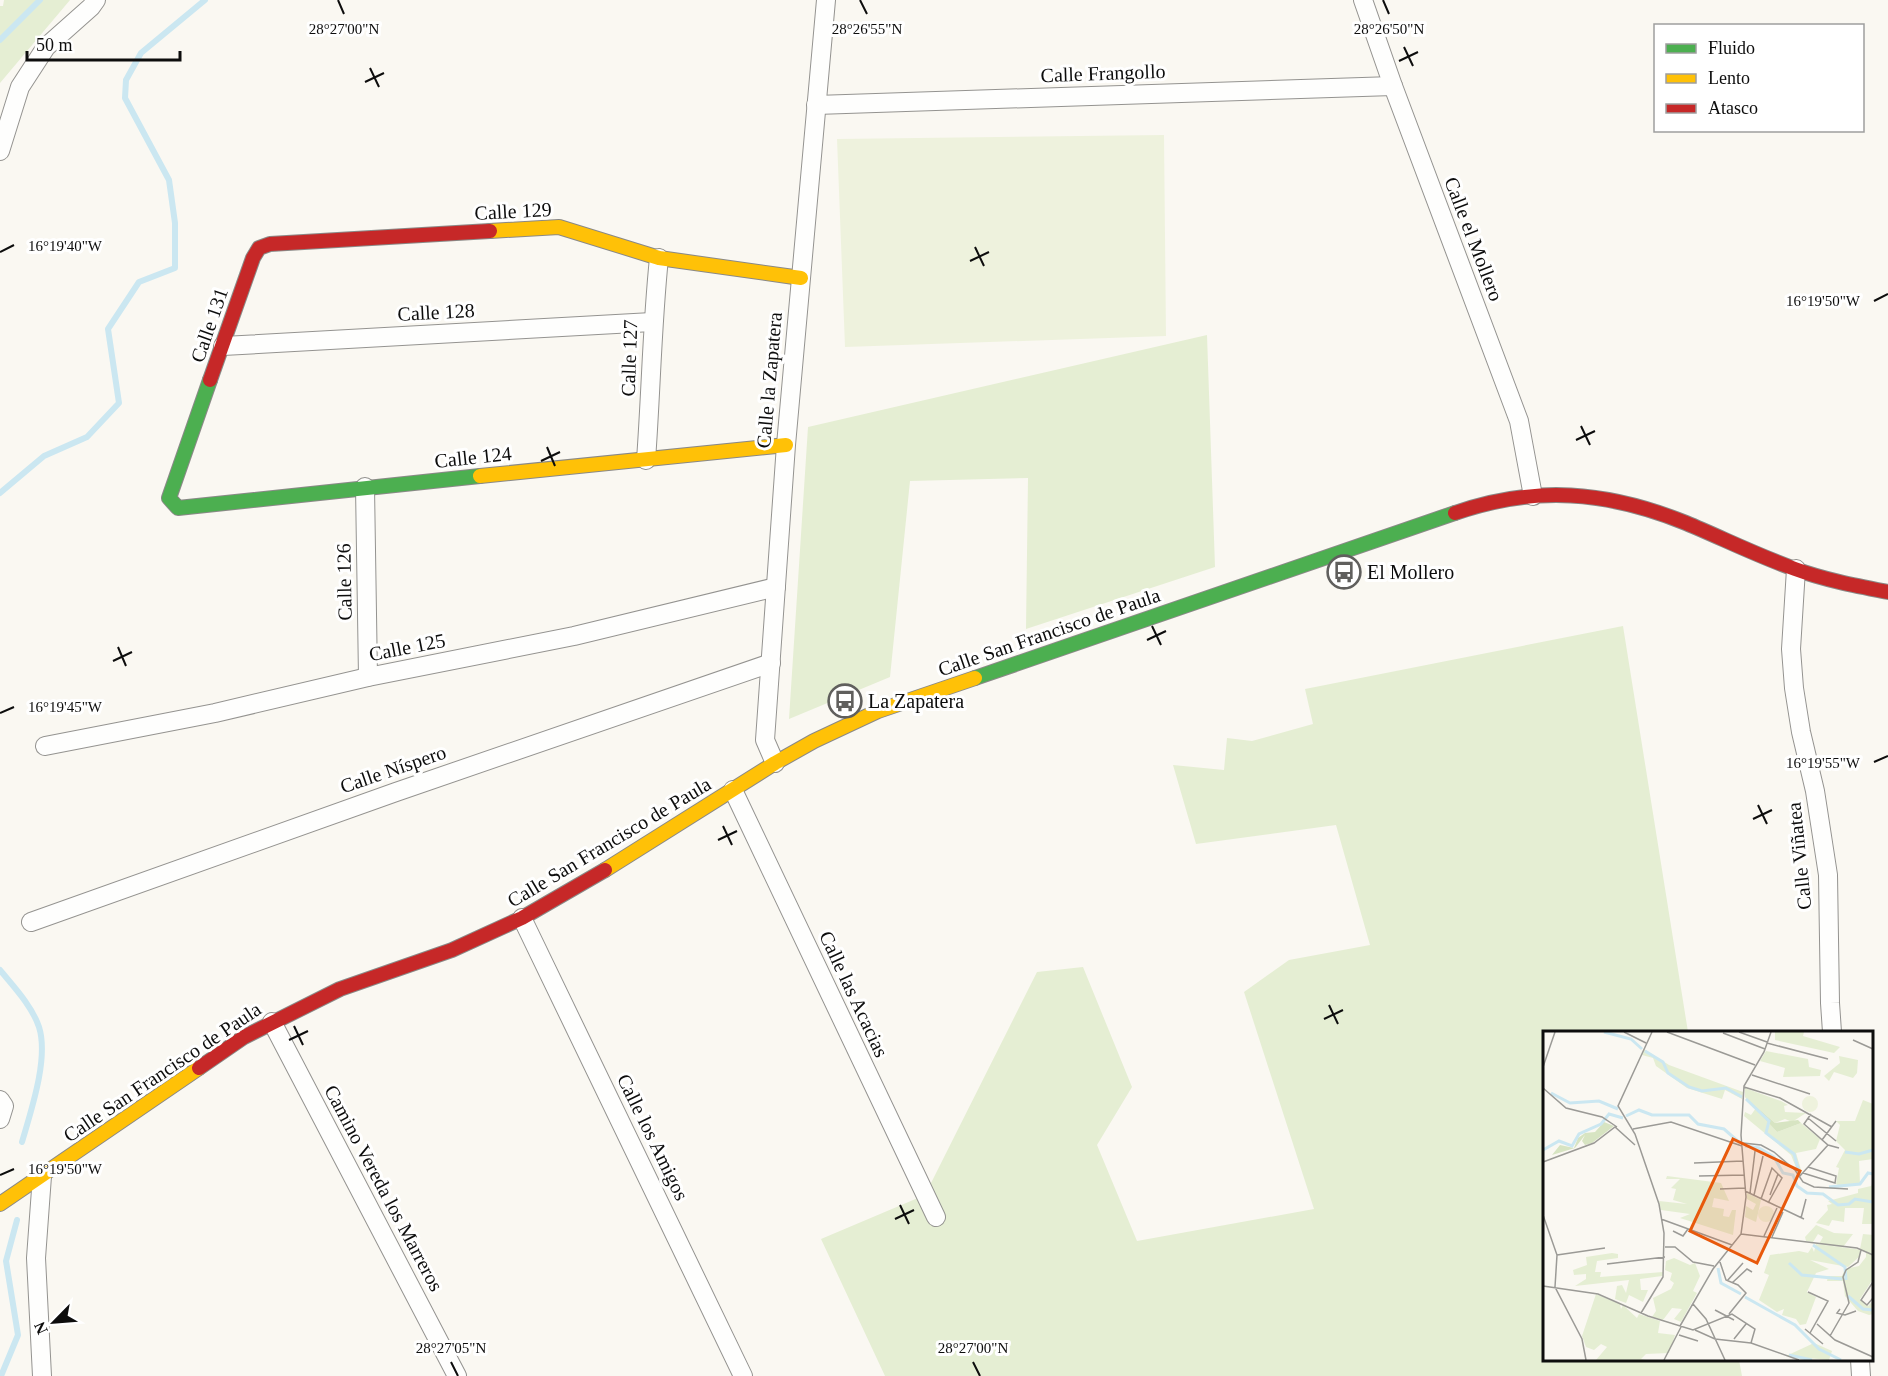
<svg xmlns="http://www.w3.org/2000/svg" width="1888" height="1376" font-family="'Times New Roman',serif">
  <rect width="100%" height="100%" fill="#faf8f2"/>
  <g fill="#e5eed3">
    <polygon points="4,0 70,0 0,83 0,6 3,6"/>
    <polygon points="1207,335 1215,567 1026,629 1028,478 910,481 890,677 789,719 808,427"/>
    <polygon points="1623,626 1688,1032 1544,1032 1544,1360 1739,1360 1742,1376 885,1376 821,1239 925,1195 1037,972 1083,967 1132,1087 1097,1145 1137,1241 1314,1209 1244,992 1289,960 1370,945 1336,825 1196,844 1173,765 1224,770 1227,738 1252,741 1313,724 1305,689"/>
  </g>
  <polygon fill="#eef2dd" points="1164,135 1166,336 845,347 837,139"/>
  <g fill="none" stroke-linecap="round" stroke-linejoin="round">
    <g stroke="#cbe7f1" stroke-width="6">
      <polyline points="0,40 40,0"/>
      <polyline points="0,493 44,456 87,437 119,403 108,329 139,282 175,268 175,223 169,180 125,98 126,80 141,53 205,0"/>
      <path d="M0,970C14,987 32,1006 39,1027C49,1058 31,1111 22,1142"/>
      <polyline points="1,1376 18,1335 6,1261 17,1220"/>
    </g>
    <defs>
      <g id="street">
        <polyline points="1363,0 1393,86 1519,421 1533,496"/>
        <polyline points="816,105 1393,86"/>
        <polyline points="0,151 20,87 46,47 91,7 96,0"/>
        <polyline points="223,346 652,322"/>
        <path d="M646,460C651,392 652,325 659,258"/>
        <polyline points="365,487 368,677"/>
        <polyline points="1796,569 1791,649 1794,688 1801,732 1815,791 1828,875 1830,1003 1832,1032"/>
        <polyline points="45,746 215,713 368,677 574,636 776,587"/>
        <polyline points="775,763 765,740 786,445 826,0"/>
        <polyline points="733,790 936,1217"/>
        <polyline points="522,918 743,1376"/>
        <polyline points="31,922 396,792 771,663"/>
        <polyline points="272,1022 457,1376"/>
        <polyline points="0,1100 4,1106 0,1119"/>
        <polyline points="1860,1360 1861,1376"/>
        <polyline points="42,1376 36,1258 42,1176"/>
      </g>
      <g id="fast">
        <polyline points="210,380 169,498 178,508 480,476"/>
        <polyline points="975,678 1455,513"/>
      </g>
      <g id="slow">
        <polyline points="490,231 559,227 659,258 801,278"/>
        <polyline points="480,476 786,445"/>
        <polyline points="605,870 775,763 814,741 878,711 975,678"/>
        <polyline points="0,1204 199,1068"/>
      </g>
      <g id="jam">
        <polyline points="210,380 253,258 259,248 270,244 490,231"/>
        <path d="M1455,513C1535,485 1607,491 1686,523C1722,538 1758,556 1795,569C1825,580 1857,586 1888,592"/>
        <polyline points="199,1068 244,1037 340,989 452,950 522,918 605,870"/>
      </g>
    </defs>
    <use href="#street" stroke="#949390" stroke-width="20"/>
    <use href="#fast" stroke="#8a8987" stroke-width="16"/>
    <use href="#slow" stroke="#8a8987" stroke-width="16"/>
    <use href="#jam" stroke="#8a8987" stroke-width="16"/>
    <use href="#street" stroke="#fefefd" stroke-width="18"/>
    <use href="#fast" stroke="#4caf50" stroke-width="14"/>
    <use href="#slow" stroke="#ffc107" stroke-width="14"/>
    <use href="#jam" stroke="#c62828" stroke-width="14"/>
  </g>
  <path fill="none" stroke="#0d0d0d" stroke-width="2" d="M338,0L344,14M860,0L867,14M1383,0L1389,14M1404,47L1413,66M1399,61L1418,52M370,68L379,87M365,82L384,73M975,247L984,266M0,252L14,245M970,261L989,252M1874,301L1888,294M1581,426L1590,445M1576,440L1595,431M547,447L555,466M541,461L560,452M1152,626L1161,645M1147,640L1166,631M118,647L126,666M113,661L132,652M0,713L14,707M1874,762L1888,756M1758,805L1767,824M1753,819L1772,810M723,826L732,845M718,840L737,831M1329,1005L1338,1024M1324,1019L1343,1010M294,1026L303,1045M289,1040L308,1031M0,1175L14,1169M900,1205L909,1224M895,1219L914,1210M451,1362L458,1376M973,1362L980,1376"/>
  <defs>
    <symbol id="bus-ring" viewBox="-11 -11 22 22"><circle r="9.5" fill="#fff" stroke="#605f5d" stroke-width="1.5"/><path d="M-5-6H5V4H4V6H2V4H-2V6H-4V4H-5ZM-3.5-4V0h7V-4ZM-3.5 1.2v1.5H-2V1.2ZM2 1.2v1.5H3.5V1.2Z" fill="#605f5d"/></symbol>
  </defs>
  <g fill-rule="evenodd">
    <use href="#bus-ring" x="1325" y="553" width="38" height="38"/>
    <use href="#bus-ring" x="826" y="682" width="38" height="38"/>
  </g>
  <g text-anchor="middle" stroke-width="6" stroke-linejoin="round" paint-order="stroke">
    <g font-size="20" fill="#0d0d0d" stroke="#fff">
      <text transform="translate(1103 73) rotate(-2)" y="7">Calle Frangollo</text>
      <text transform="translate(513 211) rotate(-3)" y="7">Calle 129</text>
      <text transform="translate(1474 239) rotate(69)" y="7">Calle el Mollero</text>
      <text transform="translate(436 312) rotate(-3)" y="7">Calle 128</text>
      <text transform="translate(209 325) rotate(-71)" y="7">Calle 131</text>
      <text transform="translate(629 358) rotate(-88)" y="7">Calle 127</text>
      <text transform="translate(769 380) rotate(-85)" y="7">Calle la Zapatera</text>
      <text transform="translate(473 457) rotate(-6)" y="7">Calle 124</text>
      <text transform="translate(344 582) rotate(-91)" y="7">Calle 126</text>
      <text transform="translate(1049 632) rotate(-19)" y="7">Calle San Francisco de Paula</text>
      <text transform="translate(407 647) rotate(-11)" y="7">Calle 125</text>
      <text transform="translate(393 769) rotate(-19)" y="7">Calle Níspero</text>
      <text transform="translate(609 842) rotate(-31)" y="7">Calle San Francisco de Paula</text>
      <text transform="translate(1799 856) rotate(-96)" y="7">Calle Viñatea</text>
      <text transform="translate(854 994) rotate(65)" y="7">Calle las Acacias</text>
      <text transform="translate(162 1072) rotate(-34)" y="7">Calle San Francisco de Paula</text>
      <text transform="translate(653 1137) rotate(64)" y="7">Calle los Amigos</text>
      <text transform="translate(384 1188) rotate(62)" y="7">Camino Vereda los Marreros</text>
    </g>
    <g font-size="20" fill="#0d0d0d" stroke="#fff" text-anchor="start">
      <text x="1367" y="579">El Mollero</text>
      <text x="868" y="708">La Zapatera</text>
    </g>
  </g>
  <g transform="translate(1543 1031)">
    <rect width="330" height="330" fill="#faf8f2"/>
    <path d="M232,1H261L260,5L297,16L291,22L232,9ZM101,18L126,34L200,61L199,68L182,59L179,68L144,57L113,35L110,27L99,24ZM223,20L265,28L266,36L278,39L277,45L240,46L242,37L217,30ZM296,25L315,29L314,42L310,47L291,41L286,50L281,45L297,32ZM202,57L238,70L245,74L241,75L242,81L263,82L249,91L242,88L232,92L202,66ZM320,69L330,73V128L316,130L317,152L297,155L293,153L296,137L293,136L302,119L293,110L297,94L293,90H312ZM213,77L234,101L258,92L277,108L273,118L253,122L259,142L256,144L248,124L201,85L202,81L208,84ZM124,145L178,152L186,170L171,167L169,176L181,178L180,185L186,186L189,179H193L190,204L137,187L147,183L118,179L116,170L144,173L130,169L133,158L128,157L137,148H123ZM330,151V193H319L321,177H302L301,191L289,189L286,195L273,192L285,179L284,174L289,173L285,170L315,162V158L328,155ZM204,162L218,169L213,191L202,186L203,175L210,179L213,173L204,168ZM273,194L291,202L310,203L300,216L276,213L280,206L275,203L270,211L263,210L262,206ZM320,203L330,204V248L317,268L325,275L330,270V283L326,284L315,280L302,265L300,250H284L285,245H299L302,238L316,235L323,226V221L317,218ZM273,213L313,218L317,219V225L305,236L267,229L286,238L273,242L264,261L273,266L263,293L257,294L253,288L239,284L241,278L234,281L216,269L226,244L221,242L227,224L256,220L265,222L269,216L271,221ZM69,222L75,223V227L54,230L52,241H58L57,246L120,241L119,245L97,248L98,259H105L100,271L86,264L83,272L72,268L74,255L79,254L83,262L86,249L32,255L43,248V243L31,244L30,239L44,234L43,226ZM131,227L147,234L152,232L157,245L150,260L154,262L138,291L131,288L139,278L129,277L120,289L109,286L113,280L110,267L128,258L131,252L127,249L129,242L122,239L123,230ZM53,263L77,273L78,278L80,274L94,287L96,283L117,290L115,302L132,304L126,322L103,323L98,328L103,329H53L64,316L58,313L51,319L43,316L39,305ZM271,312L289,320L286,329L243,325Z" fill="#e5eed3"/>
    <path d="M202,66L232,92L255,89L258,92L234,101ZM61,91L71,95L49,112L42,114L39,110L42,104L32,117L9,124L17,114L31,117L35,107L42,102L52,101Z" fill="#d7e4c2"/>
    <path d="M259 73a8 8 0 1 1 16 0a8 8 0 1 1-16 0ZM215 183a8 8 0 1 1 16 0a8 8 0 1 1-16 0Z" fill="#eef2dd"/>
    <path fill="none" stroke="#cbe7f1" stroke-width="3" d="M61,1L88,8L99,18M102,20L120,31L125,42L146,56L159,60L183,57L199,66M8,62L27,72L56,70L75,78M203,68L226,90L223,102L251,123L257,144M83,85L96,79L109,84H146L155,93L181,98L197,112M202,115L216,117L231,126L240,142L250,144L254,155L264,162L280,163L295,174L306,173L312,168L330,171M0,119L16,110L29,115L36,103L58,93L66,83L80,87M302,121L316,123L330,119M286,156L317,153L325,142L330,143M270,214L302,236L303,249M246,232L259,244L299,248M175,237L178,252L198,263M305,265L320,278L330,279M202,266L252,294L276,318L298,329M246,324L269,329"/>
    <path fill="none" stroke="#9b9a96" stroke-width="1.5" d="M81,1L103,12M124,1L212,34M196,1L224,11M180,2L222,18M310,9L330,18M224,12L285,28M0,36L12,1M209,44L267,63M201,56L237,67L289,96M0,57L23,77L59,86L74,96M268,83L261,93L285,114L296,117M265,87L293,110M90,98L128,91L199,115M279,109L293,90M200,112L218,114L231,121L252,139L260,151L271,156L305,158M0,131L51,112L72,96L92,114M151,132L200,130M260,142L292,152L293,145L265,136M156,145L201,144M256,146L285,114M177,158L202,157M202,160L261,188M207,162L212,120M211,164L220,125M227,164L235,143M218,168L229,137L239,147L225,172M0,184L14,224L12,256L39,308L43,329M258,187L263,168M118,188L189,214M130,200L140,205L145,198M198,203L314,217L330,224M221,205L234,177M229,206L240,181M122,216H132L150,231L171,235M14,224L62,217M177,231L183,249L195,254L203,262L186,283M64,233L122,226M184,250L200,232M330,251L318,269L324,274L330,267M189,252L204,238L209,241M0,255L55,263L105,285L150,299L189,283L212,298L208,312L256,329M265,261L285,270L267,302M150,273L163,288L182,329M297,278L294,282L302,284L313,280M172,279L191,289M98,282L120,246L121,202L116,173L92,103L75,75L109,1M274,293L292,309L330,326M137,295L170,238L198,203L203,166L198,104L201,55L221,21L228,1M262,298L280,313M152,299L172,308L208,312M136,304L155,310M287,305L306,272L300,246L303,239L315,231L318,219M191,308L203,293M121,329L138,296"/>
    <path fill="#e8590c" fill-opacity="0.15" stroke="#e8590c" stroke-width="3" d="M190,108L257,140L214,232L147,200Z"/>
    <rect width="330" height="330" fill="none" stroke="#0d0d0d" stroke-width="3"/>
  </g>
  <g font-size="15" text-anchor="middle" fill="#0d0d0d" stroke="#fff" stroke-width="6" stroke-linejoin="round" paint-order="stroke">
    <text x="344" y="34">28°27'00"N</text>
    <text x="867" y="34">28°26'55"N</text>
    <text x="1389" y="34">28°26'50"N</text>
    <text x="65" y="251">16°19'40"W</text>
    <text x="1823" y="306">16°19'50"W</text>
    <text x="65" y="712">16°19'45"W</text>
    <text x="1823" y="768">16°19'55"W</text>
    <text x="65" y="1174">16°19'50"W</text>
    <text x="451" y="1353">28°27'05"N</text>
    <text x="973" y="1353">28°27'00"N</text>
  </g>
  <rect x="1654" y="24" width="210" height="108" fill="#ffffff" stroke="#9e9e9e" stroke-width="1.5"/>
  <rect x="1666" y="44" width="30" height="9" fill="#4caf50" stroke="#9e9e9e" stroke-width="1.5"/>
  <text x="1708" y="54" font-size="18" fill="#0d0d0d">Fluido</text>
  <rect x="1666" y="74" width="30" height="9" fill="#ffc107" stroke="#9e9e9e" stroke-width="1.5"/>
  <text x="1708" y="84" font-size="18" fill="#0d0d0d">Lento</text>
  <rect x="1666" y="104" width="30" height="9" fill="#c62828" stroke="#9e9e9e" stroke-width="1.5"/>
  <text x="1708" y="114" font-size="18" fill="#0d0d0d">Atasco</text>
  <g transform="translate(54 1322) rotate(245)" stroke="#ffffff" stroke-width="4.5" paint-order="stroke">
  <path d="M0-4.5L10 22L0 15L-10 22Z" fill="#0d0d0d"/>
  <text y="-9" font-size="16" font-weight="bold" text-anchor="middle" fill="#0d0d0d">N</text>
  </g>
  <path d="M27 51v9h153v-9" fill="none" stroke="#0d0d0d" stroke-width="3"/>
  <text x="36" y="51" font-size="18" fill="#0d0d0d" stroke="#ffffff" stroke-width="4.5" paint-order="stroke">50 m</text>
</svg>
